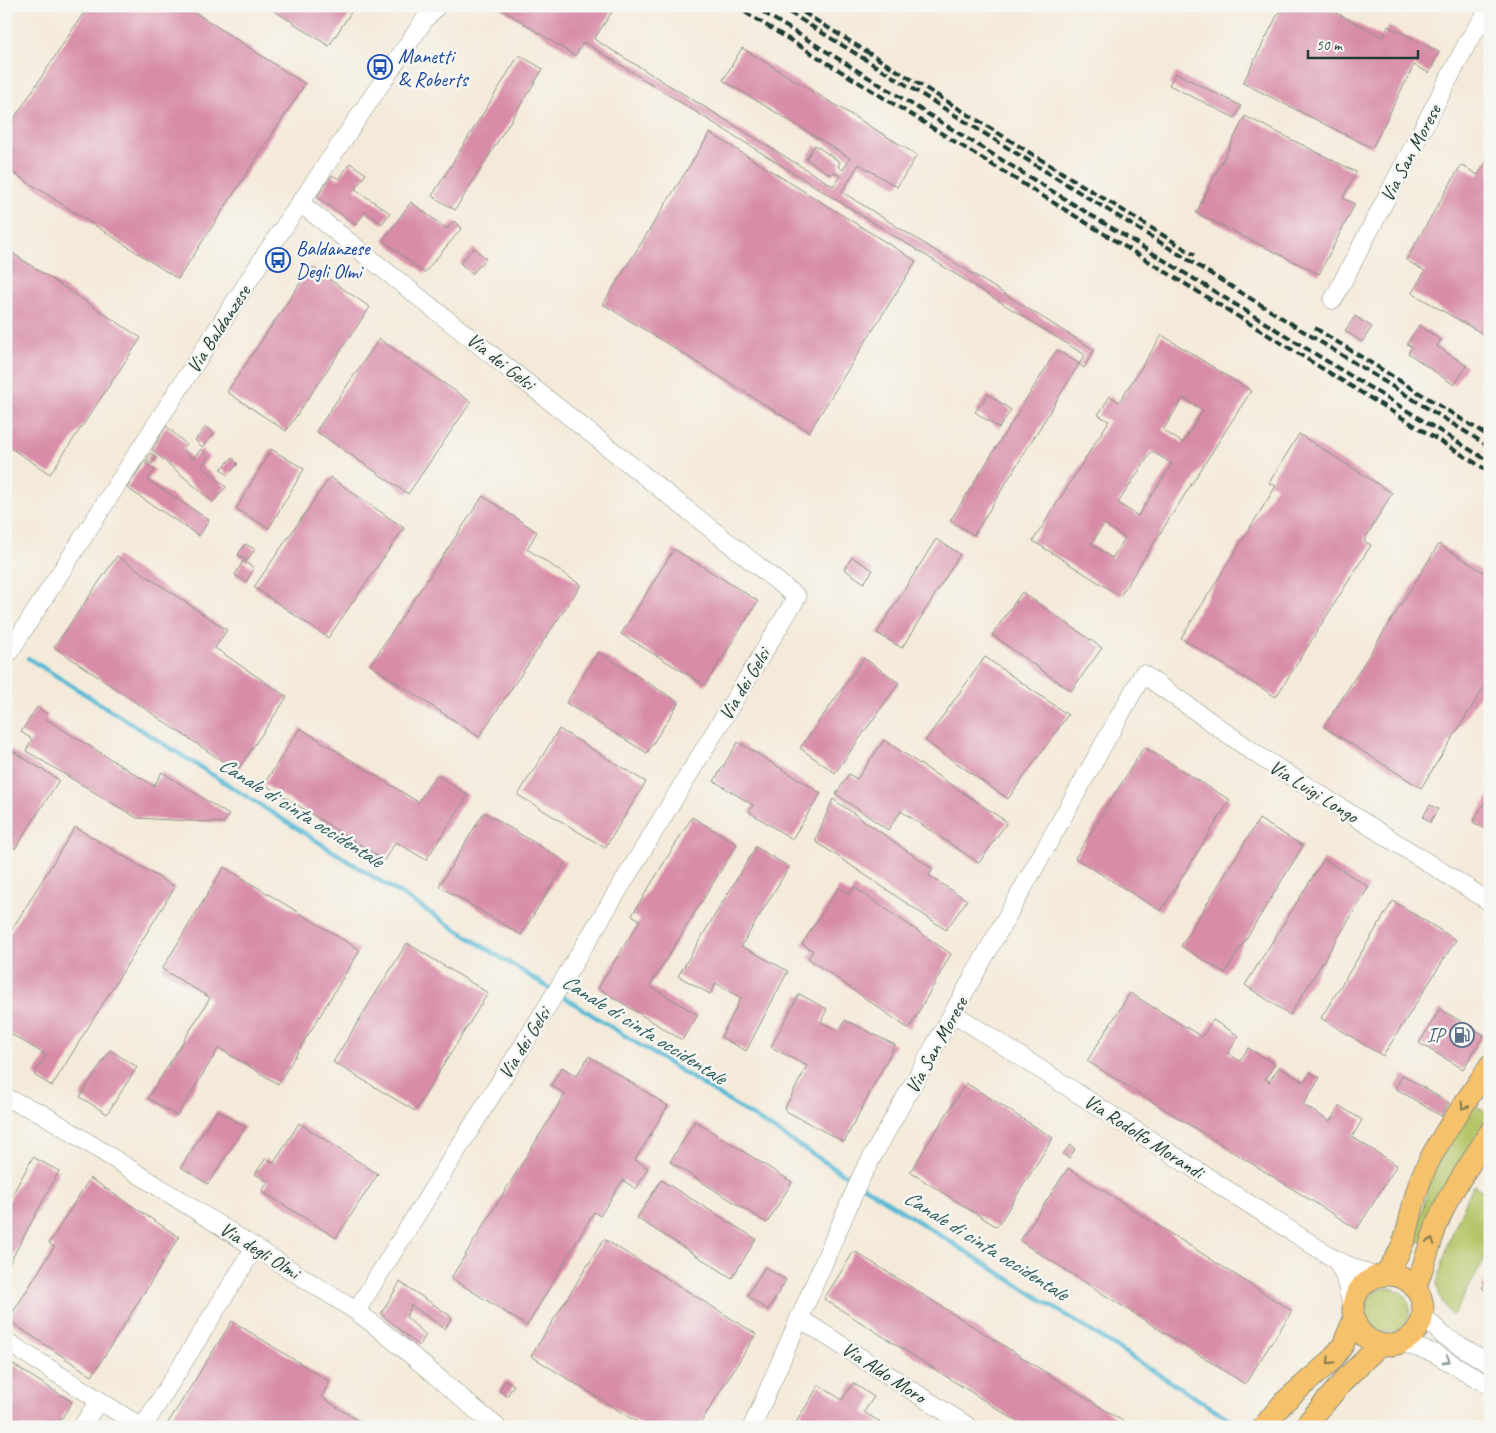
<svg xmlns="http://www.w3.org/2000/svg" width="1496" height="1433" font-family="Caveat,sans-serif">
  <rect width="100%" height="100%" fill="#f6f6f2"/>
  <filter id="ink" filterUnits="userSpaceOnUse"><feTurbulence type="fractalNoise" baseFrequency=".02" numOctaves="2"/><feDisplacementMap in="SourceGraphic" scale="10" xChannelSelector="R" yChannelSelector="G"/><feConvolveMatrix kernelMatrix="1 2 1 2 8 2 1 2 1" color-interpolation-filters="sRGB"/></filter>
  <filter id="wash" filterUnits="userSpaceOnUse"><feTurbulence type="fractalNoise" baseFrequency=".0096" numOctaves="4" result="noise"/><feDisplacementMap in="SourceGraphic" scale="20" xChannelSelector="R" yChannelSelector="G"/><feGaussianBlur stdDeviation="1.12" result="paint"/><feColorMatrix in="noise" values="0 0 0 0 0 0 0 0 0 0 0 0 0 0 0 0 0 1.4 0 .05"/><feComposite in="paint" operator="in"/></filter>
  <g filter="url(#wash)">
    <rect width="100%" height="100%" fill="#f5ead9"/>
    <g fill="#b5c669" stroke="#6a824e">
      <polygon points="1473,1104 1490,1115 1490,1122 1424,1243 1414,1239 1432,1174"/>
      <polygon points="1473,1185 1490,1195 1490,1250 1454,1314 1451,1315 1440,1298 1437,1283 1449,1241"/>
      <circle cx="1388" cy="1310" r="22"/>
    </g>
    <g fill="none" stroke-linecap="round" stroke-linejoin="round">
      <g stroke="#56b9d5" stroke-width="4.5">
        <polyline points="28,658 552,990"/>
        <polyline points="559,994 855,1181"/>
        <polyline points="861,1185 1242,1427"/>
      </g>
    </g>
    <g id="blocks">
      <g fill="#d88ca8" fill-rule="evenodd">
        <polygon points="88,6 185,6 305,84 178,279 6,168 6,131"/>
        <polygon points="267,6 355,6 329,46"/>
        <polygon points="497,6 616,6 594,39 833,186 840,176 834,172 831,175 806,159 815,145 840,162 838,166 843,170 850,158 723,80 742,48 917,155 897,187 859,164 842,192 1094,350 1084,368 1079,364 1085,355 584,42 575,56"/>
        <polygon points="1282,6 1323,6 1383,37 1388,26 1439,52 1429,73 1414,65 1372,148 1243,83"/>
        <polygon points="519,55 543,69 455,210 432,196"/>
        <polygon points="1176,73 1241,106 1235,118 1169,85"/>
        <polygon points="1245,116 1356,172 1343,198 1355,204 1319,274 1196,213"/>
        <polygon points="710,133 916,261 809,432 603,304"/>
        <polygon points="1490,156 1490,338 1412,293 1425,271 1406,260 1461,165 1478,175"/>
        <polygon points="350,163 366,174 355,189 390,213 382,224 365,212 356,225 317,197 332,175 339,179"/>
        <polygon points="411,202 447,229 454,221 462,228 424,273 383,240"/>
        <polygon points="474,248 486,259 472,274 460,263"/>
        <polygon points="6,249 141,338 50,474 6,445"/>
        <polygon points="311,267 370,307 286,431 227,392"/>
        <polygon points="1355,316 1372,327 1362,342 1345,331"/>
        <polygon points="1419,325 1441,340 1437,346 1467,366 1454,385 1408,353 1412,347 1407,344"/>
        <path d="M1162,335L1251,391L1120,596L1033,541L1109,421L1098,415L1110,396L1119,402ZM1183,398L1203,410L1183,443L1163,430ZM1152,451L1172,464L1138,516L1118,503ZM1104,524L1125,538L1112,558L1091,544Z"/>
        <polygon points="379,339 471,402 408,494 316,431"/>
        <polygon points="1057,350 1079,364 974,535 950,521"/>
        <polygon points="988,394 1011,410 999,428 975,412"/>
        <polygon points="166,426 187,445 183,449 193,459 201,449 209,457 202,466 226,487 213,502 152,450"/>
        <polygon points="206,427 214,434 202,447 195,440"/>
        <polygon points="1299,434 1392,493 1364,541 1371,545 1276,697 1181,638 1276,486 1269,483"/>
        <polygon points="271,449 304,469 269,528 236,509"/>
        <polygon points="151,453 156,457 152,464 146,461"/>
        <polygon points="232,458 238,464 228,475 221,469"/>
        <polygon points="144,462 155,470 148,480 209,520 199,536 127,488"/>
        <polygon points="330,477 404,528 328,638 254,587"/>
        <polygon points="483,496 537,532 527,549 581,585 479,737 370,665"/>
        <polygon points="936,539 960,554 902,648 877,633"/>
        <polygon points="245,544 255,549 247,561 238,555"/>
        <polygon points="1439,544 1488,575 1490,572 1490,678 1421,788 1324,727"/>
        <polygon points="674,549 758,601 705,685 621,634"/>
        <polygon points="117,556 227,630 215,648 287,697 237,771 54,647"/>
        <polygon points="852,557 873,570 864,583 844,569"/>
        <polygon points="243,561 254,568 246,582 235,575"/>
        <polygon points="1022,592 1102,648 1071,691 992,635"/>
        <polygon points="598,652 679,702 647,753 566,703"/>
        <polygon points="985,657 1068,715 1008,799 925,741"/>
        <polygon points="864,658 899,683 835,773 800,748"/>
        <polygon points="37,707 48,715 46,719 154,786 162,772 229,815 224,823 137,818 26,751 32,739 21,732"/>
        <polygon points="300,728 418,802 436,775 468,795 426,860 396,842 384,860 264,784"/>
        <polygon points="559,729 646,782 605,848 518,795"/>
        <polygon points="884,740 1007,822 979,863 901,811 888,830 836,794 849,774 857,779"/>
        <polygon points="738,742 821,793 792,839 749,812 753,805 714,781"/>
        <polygon points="6,747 59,780 15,849 6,843"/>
        <polygon points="1144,747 1230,800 1161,911 1075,858"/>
        <polygon points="1490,794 1490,832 1473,822"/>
        <polygon points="833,799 933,869 929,876 967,900 946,930 815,841"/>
        <polygon points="1430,805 1438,809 1430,822 1423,817"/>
        <polygon points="484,812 566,862 521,935 439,886"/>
        <polygon points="692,817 737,844 650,986 698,1015 682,1040 598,988 640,920 632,915"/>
        <polygon points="1259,819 1303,846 1225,973 1181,946"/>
        <polygon points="75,827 175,887 52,1086 34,1075 46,1055 6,1031 6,939"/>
        <polygon points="756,847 789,867 741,946 788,971 746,1051 721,1037 741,998 716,983 710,994 678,976"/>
        <polygon points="1324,859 1369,887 1290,1015 1245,985"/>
        <polygon points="224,867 360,950 278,1084 219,1048 177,1116 148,1098 210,998 162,969"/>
        <polygon points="839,887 850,894 854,887 951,954 909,1029 808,958 813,951 802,944"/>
        <polygon points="1393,901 1456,940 1383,1056 1321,1018"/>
        <polygon points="1490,931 1490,943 1485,940"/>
        <polygon points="407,943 488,993 415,1111 333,1062"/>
        <polygon points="1130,993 1202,1037 1213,1020 1239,1036 1228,1053 1240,1061 1248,1048 1275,1064 1265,1079 1269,1082 1279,1067 1304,1082 1310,1072 1320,1078 1303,1105 1330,1121 1340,1106 1362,1120 1352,1137 1397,1165 1357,1229 1087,1061"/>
        <polygon points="799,994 827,1009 821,1022 839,1031 845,1020 895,1045 844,1142 784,1110 807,1066 771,1047"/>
        <polygon points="1440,1009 1484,1035 1463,1069 1419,1043"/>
        <polygon points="110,1050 137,1067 107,1114 80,1097"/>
        <polygon points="589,1056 668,1106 635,1160 648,1168 636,1189 623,1180 600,1216 594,1212 527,1326 451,1278 565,1094 551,1085 562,1067 576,1076"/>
        <polygon points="1403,1075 1449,1103 1441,1116 1395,1088"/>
        <polygon points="966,1083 1053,1138 997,1227 910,1172"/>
        <polygon points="217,1110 245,1127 208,1184 181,1167"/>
        <polygon points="695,1121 792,1182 767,1223 670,1162"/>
        <polygon points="299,1123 378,1174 336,1238 262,1191 268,1182 255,1174 266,1158 274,1163"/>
        <polygon points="1070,1145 1075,1149 1069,1158 1063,1154"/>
        <polygon points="33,1157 59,1171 9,1264 6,1263 6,1206"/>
        <polygon points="1068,1168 1292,1311 1245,1384 1020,1241"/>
        <polygon points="90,1178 179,1237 92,1376 8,1320 54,1247 49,1243"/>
        <polygon points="661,1180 756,1239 732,1278 637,1218"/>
        <polygon points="604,1239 756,1334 698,1427 645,1427 531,1356"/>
        <polygon points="854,1251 1132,1427 1026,1427 824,1299"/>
        <polygon points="765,1267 786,1280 768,1310 747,1296"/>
        <polygon points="1490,1275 1490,1293 1482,1288"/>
        <polygon points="400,1282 452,1317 445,1329 411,1305 406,1317 426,1335 419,1346 381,1314"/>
        <polygon points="232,1321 330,1382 321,1397 368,1427 166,1426"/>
        <polygon points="6,1360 72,1402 56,1427 6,1427"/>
        <polygon points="505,1380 514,1385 507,1396 499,1391"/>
        <polygon points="853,1383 874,1397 864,1412 880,1422 877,1427 793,1427 819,1385 842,1400"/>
      </g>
    </g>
  </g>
  <g filter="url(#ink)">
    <use href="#blocks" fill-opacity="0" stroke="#8a9486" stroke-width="1"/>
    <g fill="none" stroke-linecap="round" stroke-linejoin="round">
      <defs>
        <g id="minor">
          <polyline points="300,203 797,597 542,1015 356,1311"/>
          <polyline points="1333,300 1469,40 1490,8"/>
          <polyline points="6,657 267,252 425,19 437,6"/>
          <polyline points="953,1013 1336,1260 1375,1277"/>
          <path d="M6,1098L41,1113L356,1311C405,1347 449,1389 497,1427"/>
          <polyline points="1336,1260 1344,1275 1353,1309"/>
          <polyline points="1423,1316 1444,1336 1490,1364"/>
          <polyline points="799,1318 969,1427"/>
          <polyline points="6,1341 141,1427"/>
          <polyline points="1402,1343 1434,1353 1490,1386"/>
          <polyline points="82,1427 99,1400"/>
          <polyline points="143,1427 255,1247"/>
          <polyline points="752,1427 862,1175 1143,674 1259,756 1490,902"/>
        </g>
        <g id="major">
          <circle cx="1388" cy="1310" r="35"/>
          <path d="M1384,1275C1414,1238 1406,1216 1422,1176C1438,1138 1468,1100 1490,1065"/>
          <polyline points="1416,1287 1437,1224 1448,1199 1490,1132"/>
          <polyline points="1263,1427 1284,1402 1331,1361 1343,1345 1354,1319"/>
          <polyline points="1304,1427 1347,1377 1381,1344"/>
        </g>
      </defs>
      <use href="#minor" stroke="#8a9486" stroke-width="19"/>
      <use href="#major" stroke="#8a9486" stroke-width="23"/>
      <use href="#minor" stroke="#fff" stroke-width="18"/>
      <use href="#major" stroke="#f5c16b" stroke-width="21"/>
      <g stroke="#1f3d34" stroke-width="4" stroke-dasharray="8 4" stroke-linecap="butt">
        <polyline points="735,6 1490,472"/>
        <polyline points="753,6 1490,462"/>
        <polyline points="779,6 1490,447"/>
        <polyline points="793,6 1195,255"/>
        <polyline points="1315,328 1490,437"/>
      </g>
    </g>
    <defs><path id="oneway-chevron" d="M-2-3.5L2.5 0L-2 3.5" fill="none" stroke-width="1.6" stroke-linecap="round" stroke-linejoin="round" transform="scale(1.25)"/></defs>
    <g stroke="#7f784d">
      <use href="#oneway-chevron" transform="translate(1464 1106) rotate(122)"/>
      <use href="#oneway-chevron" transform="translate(1431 1241) rotate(-71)"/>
      <use href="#oneway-chevron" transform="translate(1330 1361) rotate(134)"/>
    </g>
    <use stroke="#8f9e9a" href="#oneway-chevron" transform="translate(1447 1360) rotate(29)"/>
  </g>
  <defs>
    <symbol id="bus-ring" viewBox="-11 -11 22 22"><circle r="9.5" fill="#f6f6f2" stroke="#1a4fb4" stroke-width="1.5"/><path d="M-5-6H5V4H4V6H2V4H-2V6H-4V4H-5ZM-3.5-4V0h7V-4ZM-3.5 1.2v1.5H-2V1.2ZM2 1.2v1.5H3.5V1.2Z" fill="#1a4fb4"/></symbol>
    <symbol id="fuel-ring" viewBox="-11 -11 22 22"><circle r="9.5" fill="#f6f6f2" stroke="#5c6f8a" stroke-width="1.5"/><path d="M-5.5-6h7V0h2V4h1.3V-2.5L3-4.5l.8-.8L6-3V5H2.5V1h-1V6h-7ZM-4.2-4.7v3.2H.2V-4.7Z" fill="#5c6f8a"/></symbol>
  </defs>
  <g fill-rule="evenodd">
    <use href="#bus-ring" x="366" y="53" width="28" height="28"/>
    <use href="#bus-ring" x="264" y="246" width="28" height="28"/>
    <use href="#fuel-ring" x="1448" y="1021" width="28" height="28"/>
  </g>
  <g text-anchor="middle" stroke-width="5" stroke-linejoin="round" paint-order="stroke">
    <g font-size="20" fill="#164399" stroke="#f6f6f2" text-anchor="start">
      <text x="398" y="63">Manetti<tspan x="398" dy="23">&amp; Roberts</tspan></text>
      <text x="296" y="255">Baldanzese<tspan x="296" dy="23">Degli Olmi</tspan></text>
    </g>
    <g font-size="20" fill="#1f3d34" stroke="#f6f6f2">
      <text transform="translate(1410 153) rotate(-62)" y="7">Via San Morese</text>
      <text transform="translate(218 329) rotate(-57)" y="7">Via Baldanzese</text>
      <text transform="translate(501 361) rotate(38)" y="7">Via dei Gelsi</text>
      <text transform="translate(744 684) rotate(-59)" y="7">Via dei Gelsi</text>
      <text transform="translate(1314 791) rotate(32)" y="7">Via Luigi Longo</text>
      <text transform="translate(524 1043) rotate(-58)" y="7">Via dei Gelsi</text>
      <text transform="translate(936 1045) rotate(-61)" y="7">Via San Morese</text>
      <text transform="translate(1144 1136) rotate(33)" y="7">Via Rodolfo Morandi</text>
      <text transform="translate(260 1250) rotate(32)" y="7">Via degli Olmi</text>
      <text transform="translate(884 1372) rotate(33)" y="7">Via Aldo Moro</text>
    </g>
    <g font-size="20" fill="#4e5e75" stroke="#f6f6f2" text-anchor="end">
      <text x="1444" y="1042">IP</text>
    </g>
    <g font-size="21" font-style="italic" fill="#2d5c5c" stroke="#f6f6f2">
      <text transform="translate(301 812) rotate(32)" y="7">Canale di cinta occidentale</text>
      <text transform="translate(644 1029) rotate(32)" y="7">Canale di cinta occidentale</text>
      <text transform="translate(986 1245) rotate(32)" y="7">Canale di cinta occidentale</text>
    </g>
  </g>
  <rect width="1496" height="1433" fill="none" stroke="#f6f6f2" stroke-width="25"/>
  <path d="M1308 50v8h110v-8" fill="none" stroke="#1f3d34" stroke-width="2.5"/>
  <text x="1316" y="50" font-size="15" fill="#1f3d34" stroke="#f6f6f2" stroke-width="4" paint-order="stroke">50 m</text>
</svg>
